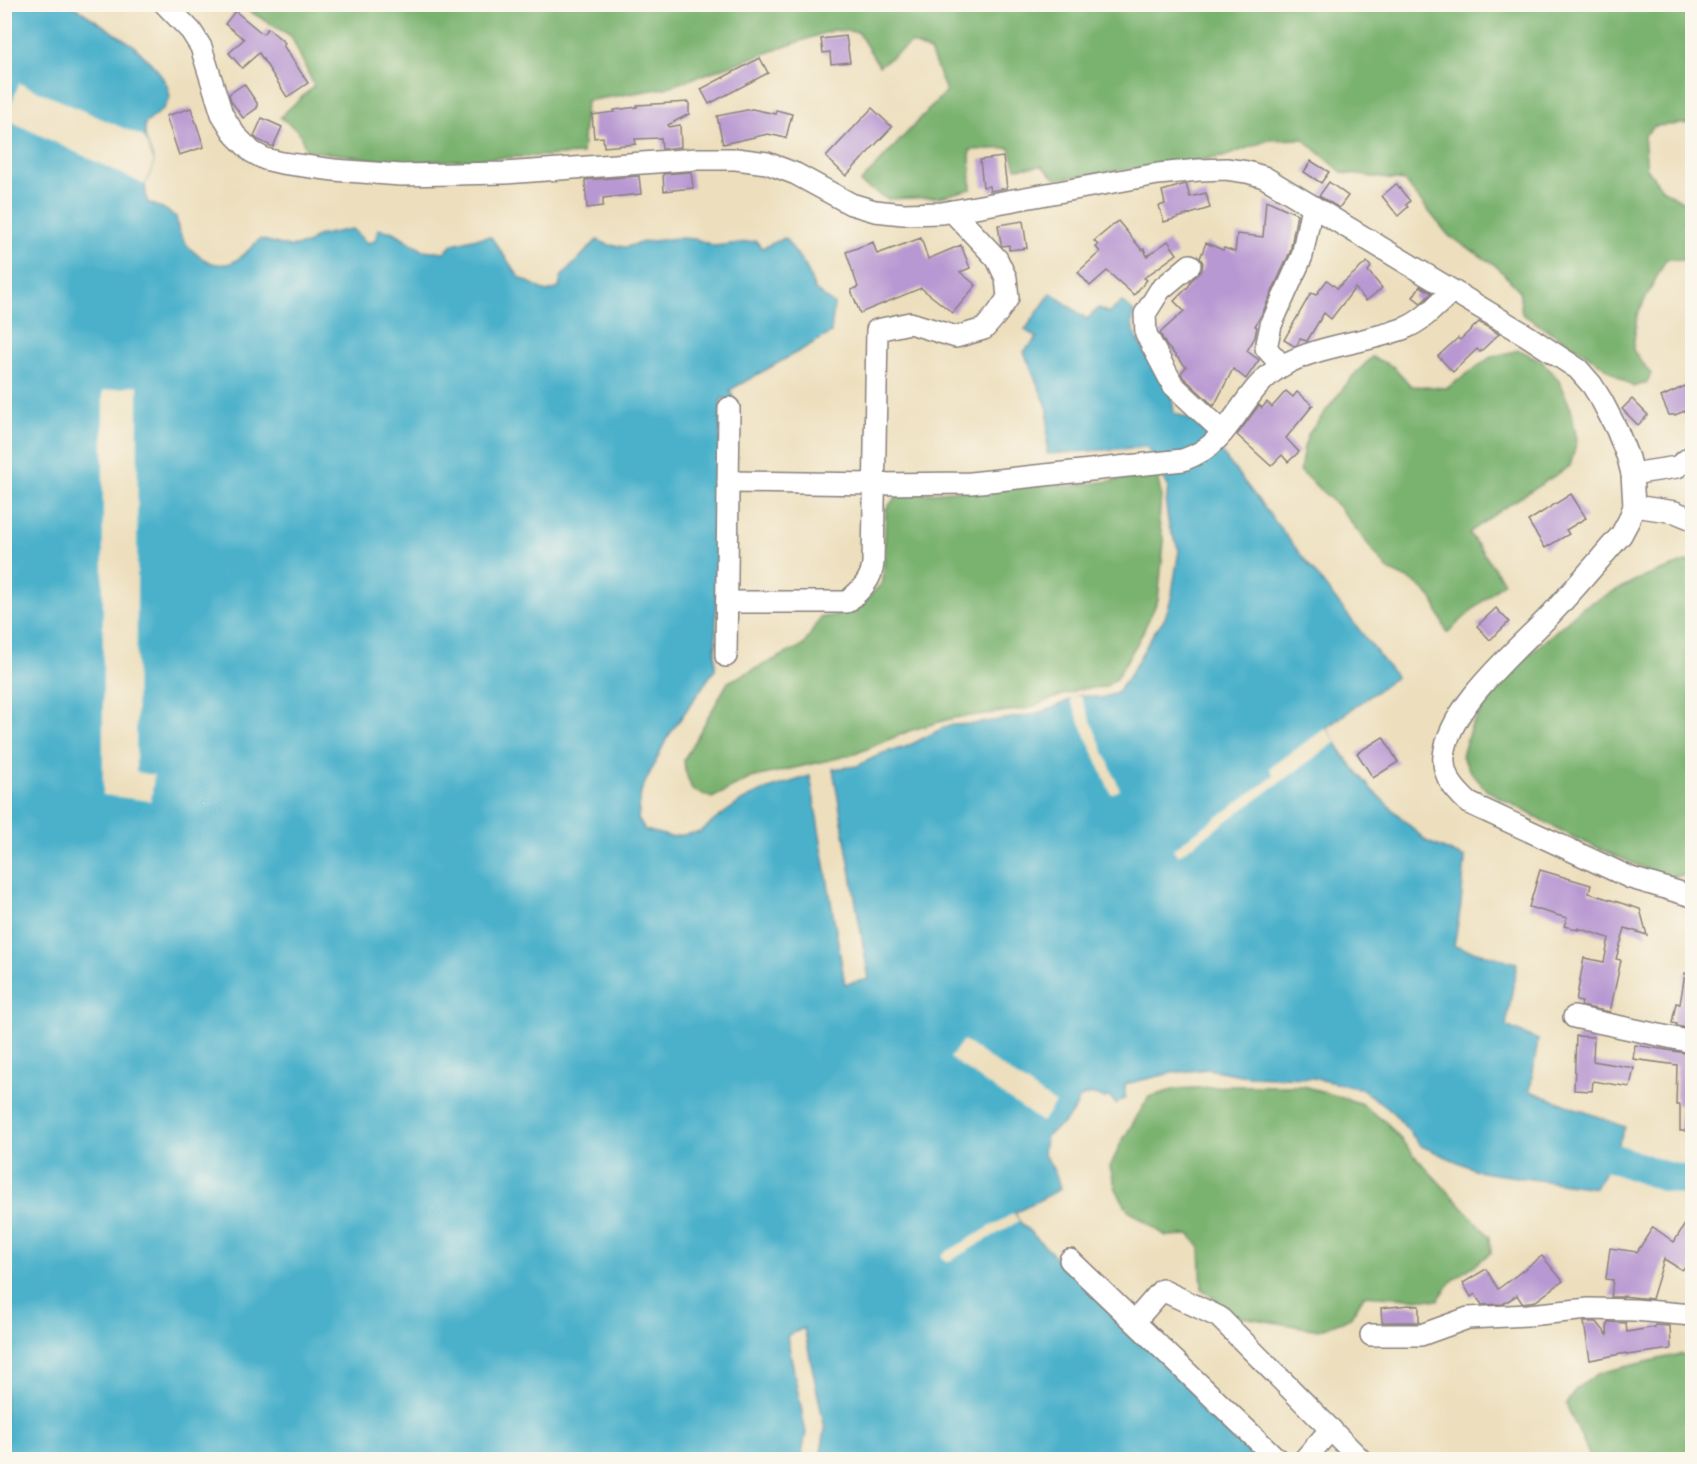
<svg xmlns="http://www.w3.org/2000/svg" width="1697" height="1464" font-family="'Architects Daughter',sans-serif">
  <rect width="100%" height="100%" fill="#fbf7ec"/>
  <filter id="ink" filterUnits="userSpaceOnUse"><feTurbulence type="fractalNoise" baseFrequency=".0167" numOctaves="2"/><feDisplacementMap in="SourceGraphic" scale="12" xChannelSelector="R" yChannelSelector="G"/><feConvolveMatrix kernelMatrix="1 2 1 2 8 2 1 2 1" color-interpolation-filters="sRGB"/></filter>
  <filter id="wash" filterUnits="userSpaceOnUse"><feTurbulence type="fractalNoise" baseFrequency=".008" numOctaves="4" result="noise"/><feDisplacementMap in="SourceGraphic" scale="24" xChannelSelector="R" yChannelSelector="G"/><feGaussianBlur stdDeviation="1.35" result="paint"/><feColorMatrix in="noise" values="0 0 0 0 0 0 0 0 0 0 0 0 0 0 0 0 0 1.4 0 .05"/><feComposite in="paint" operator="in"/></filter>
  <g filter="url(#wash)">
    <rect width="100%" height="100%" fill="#eddfbd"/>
    <g fill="#7ab270" stroke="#4e6a56" stroke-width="1.5">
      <polygon points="239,5 1692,5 1692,123 1655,126 1644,136 1647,169 1662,189 1692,207 1692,260 1666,259 1637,315 1633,350 1651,374 1646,383 1633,387 1586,354 1522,314 1519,290 1495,265 1449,236 1404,181 1343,173 1303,139 1269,140 1223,157 1056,179 1042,166 1016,168 1010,148 970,150 971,189 940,197 887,199 860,183 946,91 930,51 911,43 879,66 858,32 833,30 665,88 586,101 582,154 402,163 306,150 299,132 280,117 314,86 291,36"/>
      <polygon points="1519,350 1541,360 1558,379 1571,409 1577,441 1570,466 1502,509 1469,533 1504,582 1447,633 1433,600 1416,583 1388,570 1339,507 1300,471 1304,447 1309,433 1352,377 1372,357 1394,367 1411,386 1447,388 1491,357"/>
      <polygon points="1157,475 1161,495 1159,523 1164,542 1158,600 1138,642 1116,679 1105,687 1079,689 1026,709 953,718 909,731 855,754 751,778 712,798 692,790 685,770 684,760 728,682 804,645 820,618 856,611 883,582 886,509 897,496 1041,483 1071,486"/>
      <polygon points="1692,561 1692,874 1666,878 1573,837 1486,790 1469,769 1462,756 1470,729 1483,707 1522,661 1583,607 1636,580 1686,562"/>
      <polygon points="1229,1086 1304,1086 1360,1103 1388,1124 1413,1154 1490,1237 1491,1253 1451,1282 1438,1300 1364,1295 1350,1318 1319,1330 1237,1316 1202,1289 1200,1248 1190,1235 1166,1236 1128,1210 1116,1189 1110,1167 1122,1141 1149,1097 1176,1089"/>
      <polygon points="1680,1354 1692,1356 1692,1459 1591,1459 1566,1404 1576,1389 1599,1373"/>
    </g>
    <path fill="#4cb1cb" stroke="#376a83" stroke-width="1.5" d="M5,5H72L133,45L156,68L167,85L170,97L164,108L145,124V137L154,162L145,185L147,202L164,209L176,217C177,221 177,227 179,231C186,249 209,270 231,263C242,259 251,247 260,239L289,247L307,244L317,236L352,229L367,243L375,241L378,229L394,232L422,250L445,252L453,244L477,238L491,237L519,277L547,292L559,288L561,277L597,240L609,245L626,247L644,242L677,238L696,239L715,246L756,241L762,248L785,238L806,267L815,290L834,304L831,333L730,390L734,399H721L715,669L667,738L641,791L638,819L645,830L671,837L700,832L720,816L743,800L762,791L810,776L845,984L869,979L833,769L857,766L883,753L906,747L949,725L973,724L1030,715L1053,708L1080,695L1101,698L1117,693L1131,673L1153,634L1165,618L1171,599L1179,550L1169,527L1166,506L1168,486L1147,447L1047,454L1048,409L1024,352L1037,338L1025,330L1051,293L1087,319L1099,308L1109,313L1122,302L1134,312L1132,324L1135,335L1172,398L1174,413L1207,426L1221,452L1396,677L1326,728L1345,757L1371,789L1426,841L1465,858L1461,904L1454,946L1517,963L1506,1026L1538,1040L1530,1091L1625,1127L1613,1158L1595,1188L1481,1172L1421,1146L1392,1111L1361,1089L1313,1078L1247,1076L1208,1069L1172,1073L1125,1084V1098L1116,1104L1110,1097L1104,1098L1090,1094L1080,1098C1072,1118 1062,1125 1046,1136L1043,1152L1056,1174L1060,1189L1015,1213L1019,1221L1263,1459H820L825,1429L804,1328L787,1336L806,1433L801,1459L5,1460Z"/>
    <g fill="#eddfbd">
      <polygon points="19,83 144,137 154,162 145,185 6,119"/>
      <polygon points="138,385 136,772 154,775 151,801 103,795 103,391"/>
      <polygon points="1080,695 1120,790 1111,794 1070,699"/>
      <polygon points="1326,728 1336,742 1178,856 1173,849 1274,776 1270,768"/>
      <polygon points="963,1040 1055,1103 1042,1122 950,1058"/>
      <polygon points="1014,1213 1019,1221 946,1263 941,1255"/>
    </g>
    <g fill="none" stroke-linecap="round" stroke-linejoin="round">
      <polyline stroke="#4cb1cb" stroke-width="30" points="1613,1158 1663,1176 1692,1182"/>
    </g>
    <g id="blocks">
      <g fill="#b898d2">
        <polygon points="235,11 263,34 268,28 285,43 283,45 308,83 287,97 259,53 242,68 229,53 244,39 225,24"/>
        <polygon points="846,36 850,62 831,64 830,52 823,53 821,39"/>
        <polygon points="760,58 768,73 709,104 701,89"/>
        <polygon points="244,84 257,103 257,108 243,118 231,101 229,94"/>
        <polygon points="689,102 689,114 668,125 669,127 680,125 681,147 662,149 661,138 635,139 636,144 604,147 603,137 594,138 592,115 615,112 614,110 637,107 637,105"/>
        <polygon points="191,108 204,147 179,155 166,116"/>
        <polygon points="872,108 892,127 846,176 826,157"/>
        <polygon points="752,109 776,114 776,110 792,114 786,138 768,134 723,144 717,116"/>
        <polygon points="262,118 282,127 273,147 258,140 254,136"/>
        <polygon points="1003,157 1007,188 990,191 989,186 983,187 980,160"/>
        <polygon points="1311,161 1329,172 1321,183 1304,172"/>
        <polygon points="691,172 693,188 664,191 663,174"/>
        <polygon points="639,176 641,194 603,198 603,206 587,208 585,180"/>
        <polygon points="1329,182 1348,196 1339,208 1319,196"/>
        <polygon points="1186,184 1190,197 1206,193 1210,208 1164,222 1159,206 1165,204 1162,191"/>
        <polygon points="1396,184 1410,201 1406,205 1408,207 1398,216 1382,196"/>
        <polygon points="1266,200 1297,214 1290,252 1262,314 1255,326 1257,327 1255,337 1247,351 1259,360 1246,379 1233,369 1214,406 1183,377 1181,373 1186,367 1166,345 1160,333 1184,311 1174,301 1189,286 1191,281 1202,270 1203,263 1200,258 1206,243 1223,250 1224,248 1235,252 1237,234 1263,237"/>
        <polygon points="1023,221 1027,248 1009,250 1009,245 1002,246 1001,244 998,225"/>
        <polygon points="1118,221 1142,250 1144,249 1147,256 1168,241 1177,254 1144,278 1147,280 1134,295 1107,271 1090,286 1078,272 1100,252 1096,247 1098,245 1094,241"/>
        <polygon points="921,238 928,259 961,245 970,268 960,272 976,285 953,313 921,288 860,313 851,290 858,287 846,252 873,242 877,254"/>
        <polygon points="1367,262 1371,267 1368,271 1382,288 1366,301 1355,288 1331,319 1324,313 1307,341 1300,339 1297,345 1294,346 1284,340 1311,293 1316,295 1327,280 1337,288"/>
        <polygon points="1420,286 1432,293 1421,303 1413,297"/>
        <polygon points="1479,322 1499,334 1480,352 1477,349 1453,372 1438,356 1458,338 1460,340"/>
        <polygon points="1692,383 1692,408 1675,415 1669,415 1661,397"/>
        <polygon points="1286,391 1293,397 1297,392 1313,405 1286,438 1299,452 1288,462 1282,455 1271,466 1237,435 1259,405 1262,408 1267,402 1272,407"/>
        <polygon points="1632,399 1648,415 1638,425 1622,409"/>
        <polygon points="1571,494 1586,518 1566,530 1569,534 1545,548 1528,521"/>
        <polygon points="1496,608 1509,622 1490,640 1477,626"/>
        <polygon points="1383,737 1398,762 1373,778 1357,753"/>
        <polygon points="1540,870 1591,885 1589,893 1640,909 1647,935 1625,928 1616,959 1621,960 1610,1012 1581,1006 1582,1002 1576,1001 1584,958 1604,962 1609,938 1578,928 1578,930 1564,926 1567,918 1529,907"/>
        <polygon points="1685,973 1692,974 1692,1029 1676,1026 1677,1024 1672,1023 1676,1003 1680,1004"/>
        <polygon points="1576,1036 1594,1037 1593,1061 1634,1068 1630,1087 1593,1081 1592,1091 1574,1090"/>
        <polygon points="1635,1045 1692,1054 1692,1131 1680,1131 1680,1105 1676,1105 1677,1065 1633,1059"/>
        <polygon points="1692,1213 1692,1273 1684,1268 1682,1270 1664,1259 1652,1299 1623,1296 1623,1297 1611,1297 1613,1280 1606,1279 1610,1248 1637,1252 1653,1227 1674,1242"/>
        <polygon points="1542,1256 1563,1281 1536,1301 1522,1303 1517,1295 1503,1304 1482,1305 1475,1294 1471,1297 1463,1283 1486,1269 1498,1289"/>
        <polygon points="1409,1305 1419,1306 1419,1322 1382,1322 1381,1308"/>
        <polygon points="1584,1322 1597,1322 1608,1336 1607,1330 1608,1322 1626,1323 1627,1332 1655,1327 1655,1325 1670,1326 1671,1349 1627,1355 1626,1353 1590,1360"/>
      </g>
    </g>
  </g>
  <g filter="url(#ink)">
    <use href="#blocks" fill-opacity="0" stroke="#88807c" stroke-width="1.5"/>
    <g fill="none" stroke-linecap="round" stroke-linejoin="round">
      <defs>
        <g id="minor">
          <path d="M165,4L191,31L201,47L222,114L235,135L252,152L265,159L282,163L334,170L401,175L505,173L697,159H736L767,163L796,174L851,204L875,211L903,214L942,213L1158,174L1199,170L1226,169L1247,172L1264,177L1526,335L1578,369L1592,385L1602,401L1617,430L1628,458L1632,474L1634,506L1629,520L1621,535C1599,560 1577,586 1554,611C1521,647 1449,704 1444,756C1442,776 1455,790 1469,803L1631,878L1692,896"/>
          <polyline points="1190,265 1160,290 1145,314 1146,334 1173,385 1223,432"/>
          <polyline points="1282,366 1266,348 1271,325 1302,256 1312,206"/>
          <polyline points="1632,474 1677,467 1692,456"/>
          <path d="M728,482L874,484L971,483L1183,460C1197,455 1208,449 1218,438C1240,415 1252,383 1282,366C1318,345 1366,343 1405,328C1423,321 1438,304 1452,291"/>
          <polyline points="1634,506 1675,512 1692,519"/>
          <path d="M727,602H847C860,591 872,580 873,563L877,330L910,323L956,337L984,329L997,314L1008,298L1006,278L997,259L952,211"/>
          <polyline points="726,656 729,408"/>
          <polyline points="1574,1017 1692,1042"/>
          <polyline points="1070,1260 1278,1460"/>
          <polyline points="1135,1321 1162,1290 1219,1317 1361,1460"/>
          <polyline points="1371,1335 1421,1335 1468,1318 1528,1315 1589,1309 1635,1310 1692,1315"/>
          <polyline points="1304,1460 1331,1429"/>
        </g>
      </defs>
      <use href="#minor" stroke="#88807c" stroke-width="24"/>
      <use href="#minor" stroke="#fff" stroke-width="21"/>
    </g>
  </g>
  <rect width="1697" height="1464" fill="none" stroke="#fbf7ec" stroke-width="24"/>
</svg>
